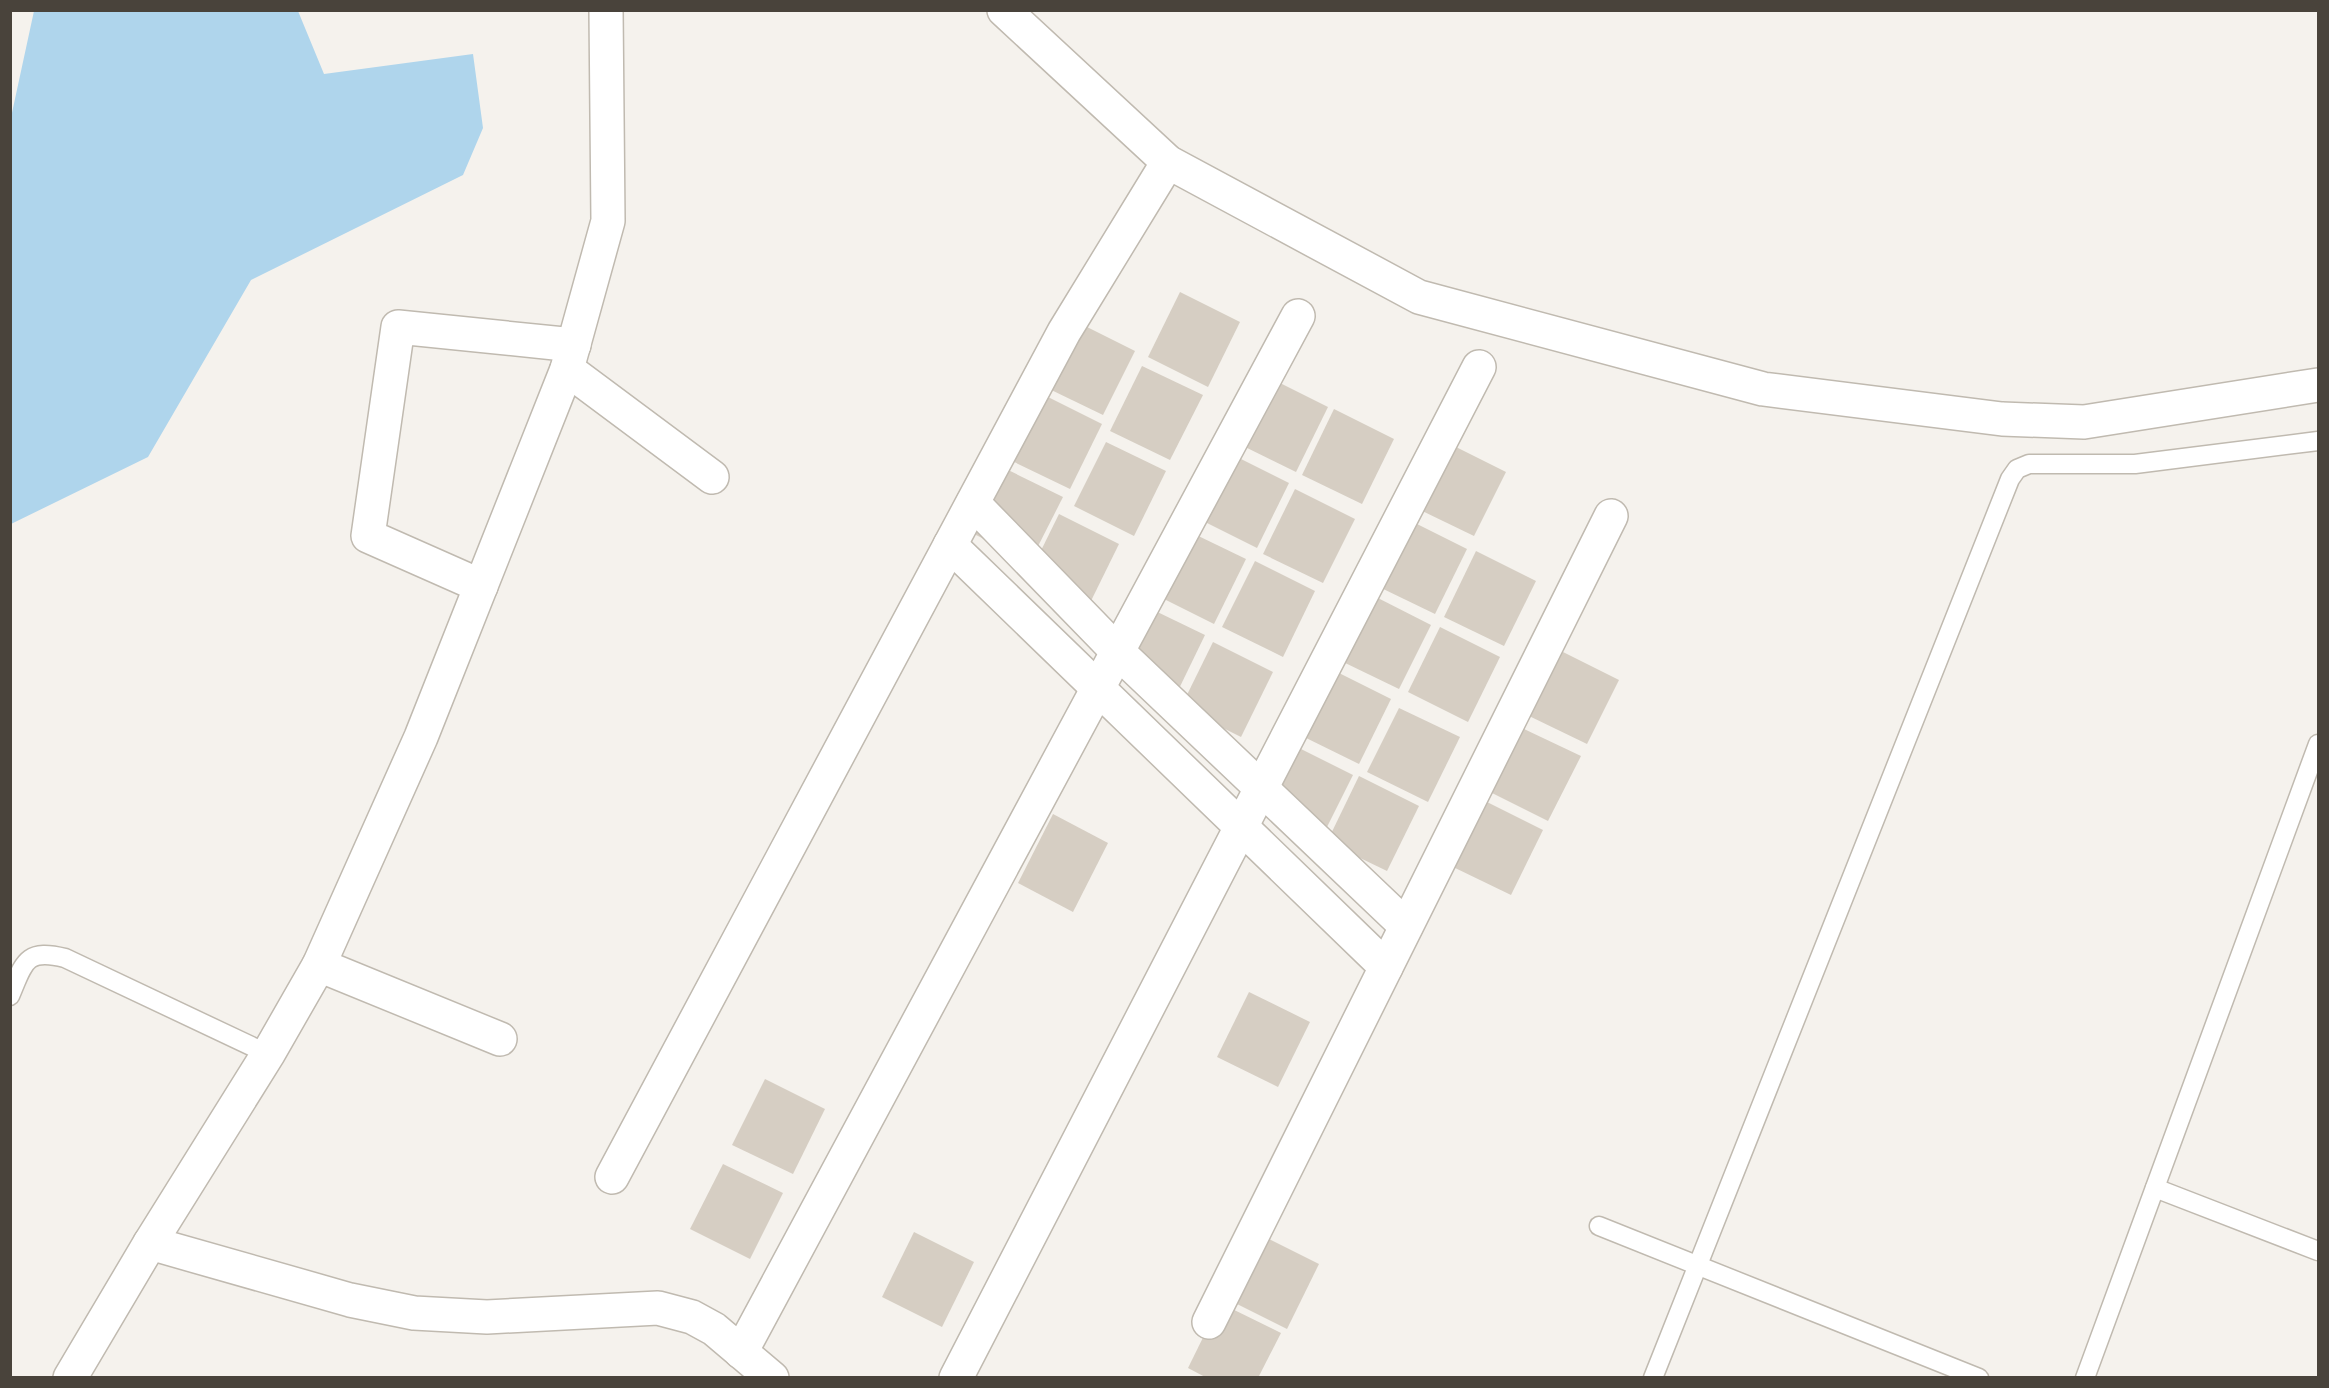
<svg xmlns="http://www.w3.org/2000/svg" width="2329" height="1388" font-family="Barlow,sans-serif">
  <rect width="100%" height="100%" fill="#f5f2ed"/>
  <polygon fill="#afd5ec" points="34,11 298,11 324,74 473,54 483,128 463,175 251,280 148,457 11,524 10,122"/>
  <g fill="#d6cec3">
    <polygon points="1180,292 1240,322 1208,387 1148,357"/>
    <polygon points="1075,321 1135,351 1103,415 1043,386"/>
    <polygon points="1142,366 1203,395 1170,460 1110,431"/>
    <polygon points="1268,377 1328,407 1296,472 1235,442"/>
    <polygon points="1042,394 1102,424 1070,489 1010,460"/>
    <polygon points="1334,409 1394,439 1362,504 1302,475"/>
    <polygon points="1106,442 1166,471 1134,536 1074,506"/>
    <polygon points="1446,442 1506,472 1474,536 1414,507"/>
    <polygon points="1229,453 1289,483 1257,548 1197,518"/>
    <polygon points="1002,467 1063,497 1030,562 970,532"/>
    <polygon points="1295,489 1355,519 1323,583 1263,554"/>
    <polygon points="1059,514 1119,544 1087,609 1027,579"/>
    <polygon points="1407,519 1467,549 1435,614 1375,585"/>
    <polygon points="1186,530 1246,559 1214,624 1154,594"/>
    <polygon points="1476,551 1536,581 1504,646 1444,617"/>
    <polygon points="1255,561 1315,591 1283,657 1222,627"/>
    <polygon points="1372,595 1431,625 1399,689 1339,660"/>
    <polygon points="1145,606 1205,635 1173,701 1113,671"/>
    <polygon points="1440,627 1500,657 1468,722 1408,692"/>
    <polygon points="1213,642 1273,672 1241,737 1181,707"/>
    <polygon points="1559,650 1619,680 1587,744 1527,715"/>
    <polygon points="1331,669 1391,699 1359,764 1298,734"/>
    <polygon points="1399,708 1460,737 1428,802 1367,772"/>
    <polygon points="1520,727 1581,756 1548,821 1488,791"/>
    <polygon points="1293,745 1353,775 1321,839 1261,809"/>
    <polygon points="1359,776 1419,806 1387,871 1327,842"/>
    <polygon points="1483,800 1543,830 1511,895 1451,866"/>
    <polygon points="1053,814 1108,843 1073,912 1018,883"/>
    <polygon points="1249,992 1310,1022 1278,1087 1217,1057"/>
    <polygon points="765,1079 825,1109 793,1174 732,1145"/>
    <polygon points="723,1164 783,1193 750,1259 690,1229"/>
    <polygon points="914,1232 974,1262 942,1327 882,1297"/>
    <polygon points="1259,1234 1319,1264 1287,1329 1227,1299"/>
    <polygon points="1220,1303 1281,1333 1258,1378 1207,1378 1188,1368"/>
  </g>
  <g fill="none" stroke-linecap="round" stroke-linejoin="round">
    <defs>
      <g id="lane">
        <path d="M10,996C24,963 25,948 65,958L268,1054"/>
        <polyline points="2155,1188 2318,1251"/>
        <polyline points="1599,1226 1979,1378"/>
        <polyline points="1653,1378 2010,479 2017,469 2029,464 2135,464 2318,441"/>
        <polyline points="2085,1378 2318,744"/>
      </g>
      <g id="street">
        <polyline points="1004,10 1168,162 1419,297 1763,389 2002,419 2084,422 2318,385"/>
        <polyline points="567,369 712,477"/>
        <polyline points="973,503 1117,651 1406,926"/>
        <polyline points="950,545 1386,967"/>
        <polyline points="481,586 368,536 398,327 574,345"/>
        <polyline points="319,965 500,1039"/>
        <polyline points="612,1177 1064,332 1168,162"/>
        <polyline points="150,1243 350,1300 414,1313 487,1317 658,1308 692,1317 714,1329 772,1378"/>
        <polyline points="1209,1322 1611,516"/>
        <polyline points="741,1352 1298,316"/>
        <polyline points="70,1378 150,1243 268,1054 319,965 421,737 567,369 608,221 606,10"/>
        <polyline points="956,1378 1479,367"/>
      </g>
    </defs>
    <use href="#lane" stroke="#c0bab0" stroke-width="21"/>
    <use href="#street" stroke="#c0bab0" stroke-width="36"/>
    <use href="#lane" stroke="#fff" stroke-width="18"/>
    <use href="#street" stroke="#fff" stroke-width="33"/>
  </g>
  <rect width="2329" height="1388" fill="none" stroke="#49433b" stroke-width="24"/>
</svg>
